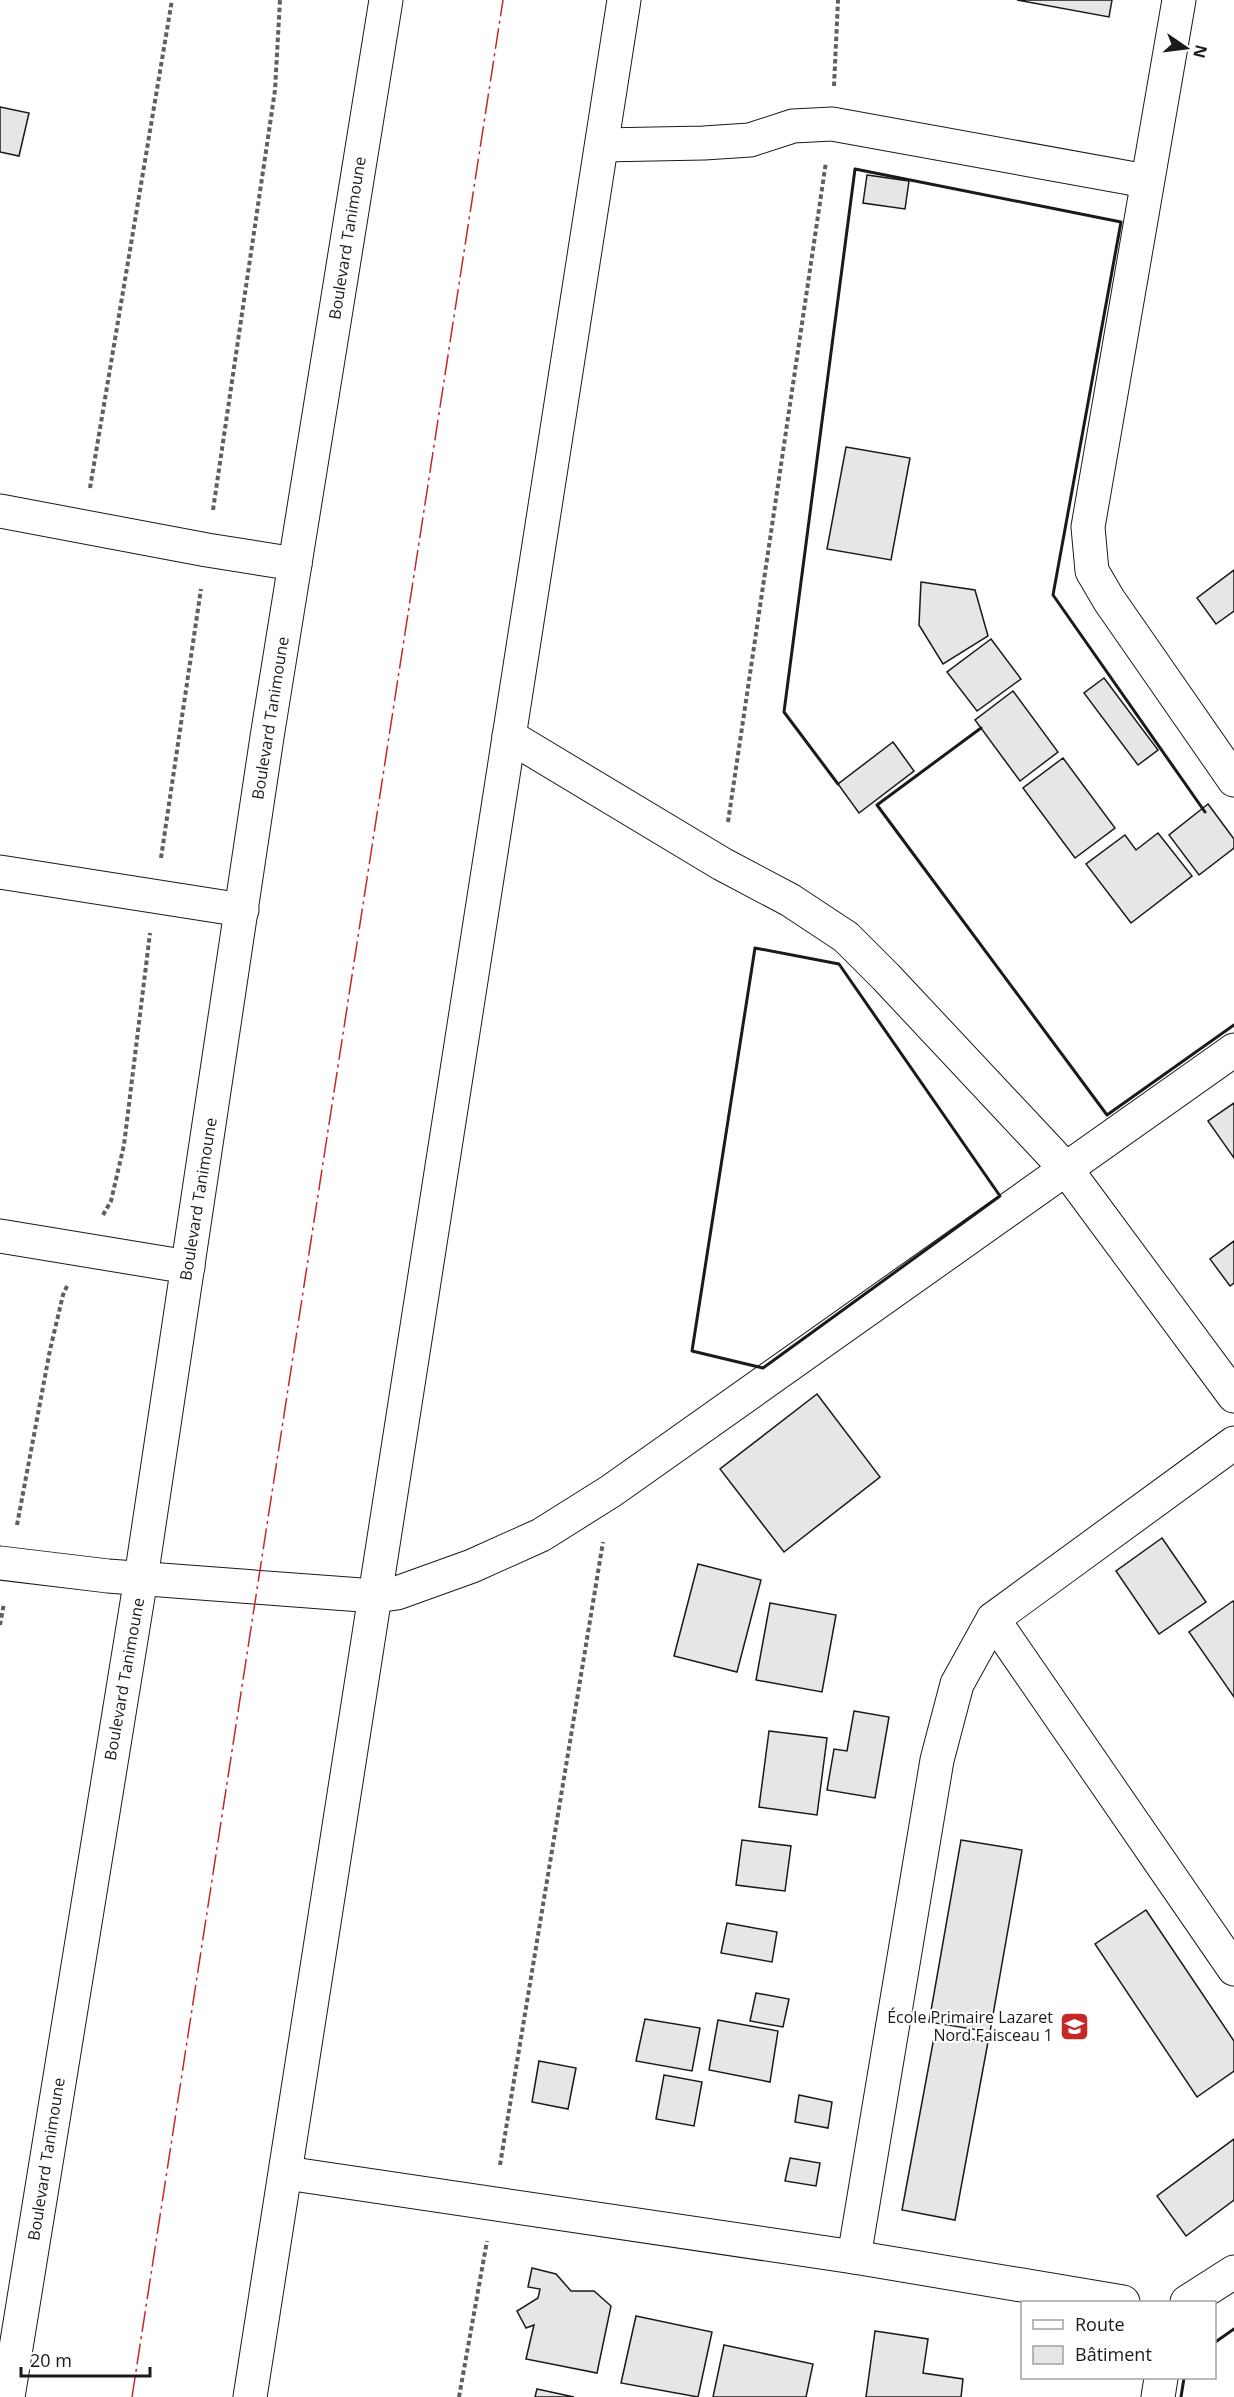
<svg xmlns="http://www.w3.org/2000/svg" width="1234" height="2397" font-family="'Open Sans',sans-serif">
  <rect width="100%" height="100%" fill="#fff"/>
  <g fill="#e6e6e6" stroke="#1a1a1a" stroke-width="1.5">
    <polygon points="1017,0 1112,0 1109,17"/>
    <polygon points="0,107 29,113 19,156 0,152"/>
    <polygon points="867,175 909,181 905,209 863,203"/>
    <polygon points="846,447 910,458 891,560 827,549"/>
    <polygon points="1234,570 1234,611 1216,624 1197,598"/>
    <polygon points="921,582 975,590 988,636 943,664 919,625"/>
    <polygon points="991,639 1021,679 977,711 947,672"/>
    <polygon points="1104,678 1158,750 1138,765 1084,693"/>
    <polygon points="1013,691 1058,752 1020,781 975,720"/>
    <polygon points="893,742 914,771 859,813 838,784"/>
    <polygon points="1063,758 1115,828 1075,858 1023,788"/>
    <polygon points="1208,804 1234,839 1234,848 1199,875 1169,835"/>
    <polygon points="1158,833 1192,876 1131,923 1086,864 1125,835 1136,850"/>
    <polygon points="1234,1103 1234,1158 1208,1121"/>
    <polygon points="1234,1241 1234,1283 1230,1286 1210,1259"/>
    <polygon points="817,1394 880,1477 784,1552 720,1469"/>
    <polygon points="1162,1538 1206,1602 1159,1634 1116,1571"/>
    <polygon points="698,1564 761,1580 737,1672 674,1656"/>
    <polygon points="1233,1601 1234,1603 1234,1697 1189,1632"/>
    <polygon points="770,1603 836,1615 822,1692 756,1680"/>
    <polygon points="854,1711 889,1717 875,1798 827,1790 834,1749 847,1751"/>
    <polygon points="769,1731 827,1738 817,1815 759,1807"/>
    <polygon points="742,1840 791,1846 785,1891 736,1885"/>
    <polygon points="961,1840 1022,1850 990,2032 929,2022"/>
    <polygon points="1146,1910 1234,2041 1234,2071 1197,2097 1095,1944"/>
    <polygon points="727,1923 777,1932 772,1962 721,1953"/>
    <polygon points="756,1993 789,1999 783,2027 750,2021"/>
    <polygon points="645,2019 700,2028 692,2071 636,2061"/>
    <polygon points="718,2020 778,2031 770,2082 709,2070"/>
    <polygon points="935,2032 988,2042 955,2220 902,2210"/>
    <polygon points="539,2061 576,2068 568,2109 532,2102"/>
    <polygon points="664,2075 702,2082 694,2126 656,2119"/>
    <polygon points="799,2095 832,2102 828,2128 795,2122"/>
    <polygon points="1234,2139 1234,2200 1186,2236 1157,2196"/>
    <polygon points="790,2158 820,2163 816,2186 785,2181"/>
    <polygon points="532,2268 556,2274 571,2291 594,2291 611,2306 597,2373 526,2359 534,2325 526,2328 517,2311 538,2298 540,2289 528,2287"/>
    <polygon points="636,2316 712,2332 698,2397 621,2383"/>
    <polygon points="875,2331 928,2339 923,2373 963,2379 961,2397 866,2397"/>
    <polygon points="724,2345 813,2364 806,2397 713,2397"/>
    <polygon points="537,2389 574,2397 535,2397"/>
  </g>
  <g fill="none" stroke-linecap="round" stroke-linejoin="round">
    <defs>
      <g id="street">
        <polyline points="1179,0 1088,527 1092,571 1109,600 1234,780"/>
        <polyline points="602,145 704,143 750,140 793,126 832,124 1146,181"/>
        <polyline points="0,511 207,550 295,564"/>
        <polyline points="509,736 722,864 790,900 846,937 886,977 1066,1169 1234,1396"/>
        <polyline points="0,872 242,910"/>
        <polyline points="0,1236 188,1267"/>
        <polyline points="0,1563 108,1576 375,1596 397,1593 472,1566 541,1535 611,1491 1234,1050"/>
        <polyline points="993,1619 1234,1969"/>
        <polyline points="286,2173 854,2257 1123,2302"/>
        <polyline points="854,2257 937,1760 957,1684 993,1619 1234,1443"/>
        <polyline points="1187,2302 1234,2272"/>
        <polyline points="1158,2397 1161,2378"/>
      </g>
      <g id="primary">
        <polyline points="8,2397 141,1578 267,737 386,0"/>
        <polyline points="250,2397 624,0"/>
      </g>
    </defs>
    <use href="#street" stroke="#1a1a1a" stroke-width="35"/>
    <use href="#primary" stroke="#1a1a1a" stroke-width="35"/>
    <g stroke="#5f5f5f" stroke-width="4" stroke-dasharray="4.5 3" stroke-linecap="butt">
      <polyline points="834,86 838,0"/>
      <polyline points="90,488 172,0"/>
      <polyline points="213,510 275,90 280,0"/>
      <polyline points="728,822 826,162"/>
      <polyline points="161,858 201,589"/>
      <polyline points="103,1215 111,1201 124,1145 150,933"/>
      <polyline points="17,1525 50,1350 63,1295 67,1286"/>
      <polyline points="0,1625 4,1603"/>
      <polyline points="500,2165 603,1542"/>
      <polyline points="459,2397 487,2241"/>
    </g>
    <use href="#street" stroke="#fff" stroke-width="33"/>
    <use href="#primary" stroke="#fff" stroke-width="33"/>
    <g stroke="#1a1a1a" stroke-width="3">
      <polyline points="981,728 877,805 1107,1115 1234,1025"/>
      <polyline points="838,784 784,712 855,169 1121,222 1053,595 1205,812"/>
      <polygon points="755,948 839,964 1000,1196 763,1368 692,1351"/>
      <polyline points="1214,2343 1234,2329"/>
      <polyline points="1181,2397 1184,2378"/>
    </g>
    <polyline stroke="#c62828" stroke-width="1.5" stroke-dasharray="21 4.5 3 4.5" stroke-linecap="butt" points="132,2397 503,0"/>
  </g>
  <defs>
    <symbol id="school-square" viewBox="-11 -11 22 22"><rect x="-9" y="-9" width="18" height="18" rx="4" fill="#c62828" stroke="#fff"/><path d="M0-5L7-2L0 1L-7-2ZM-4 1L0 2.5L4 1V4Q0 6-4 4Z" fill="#fff"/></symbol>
  </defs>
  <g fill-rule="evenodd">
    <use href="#school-square" x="1058" y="2010" width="33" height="33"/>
  </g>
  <g text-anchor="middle" stroke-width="4.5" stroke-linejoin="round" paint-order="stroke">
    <g font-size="16" fill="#1a1a1a" stroke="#fff">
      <text transform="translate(347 238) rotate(-81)" y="6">Boulevard Tanimoune</text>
      <text transform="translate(270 718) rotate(-81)" y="6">Boulevard Tanimoune</text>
      <text transform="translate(198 1199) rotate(-81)" y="6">Boulevard Tanimoune</text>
      <text transform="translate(124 1679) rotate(-80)" y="6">Boulevard Tanimoune</text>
      <text transform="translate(46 2159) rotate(-81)" y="6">Boulevard Tanimoune</text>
    </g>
    <g font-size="16" fill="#1a1a1a" stroke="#fff" text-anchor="end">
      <text x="1053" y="2023">École Primaire Lazaret<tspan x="1053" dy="18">Nord Faisceau 1</tspan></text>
    </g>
  </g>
  <rect x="1021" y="2301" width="195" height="78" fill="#ffffff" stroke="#a3a3a3" stroke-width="1.5"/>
  <rect x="1033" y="2320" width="30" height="9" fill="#ffffff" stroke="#a3a3a3" stroke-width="1.5"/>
  <text x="1075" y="2331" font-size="18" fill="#1a1a1a">Route</text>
  <rect x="1033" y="2346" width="30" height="18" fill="#e6e6e6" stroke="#a3a3a3" stroke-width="1.5"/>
  <text x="1075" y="2361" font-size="18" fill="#1a1a1a">Bâtiment</text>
  <g transform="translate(1186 48) rotate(104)" stroke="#ffffff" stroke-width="4.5" paint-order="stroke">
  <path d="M0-4.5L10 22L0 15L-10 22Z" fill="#1a1a1a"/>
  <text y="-9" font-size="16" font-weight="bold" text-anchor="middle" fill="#1a1a1a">N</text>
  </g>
  <path d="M21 2367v9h129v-9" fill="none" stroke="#1a1a1a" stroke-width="3"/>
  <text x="30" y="2367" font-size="18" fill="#1a1a1a" stroke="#ffffff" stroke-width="4.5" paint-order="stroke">20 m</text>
</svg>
